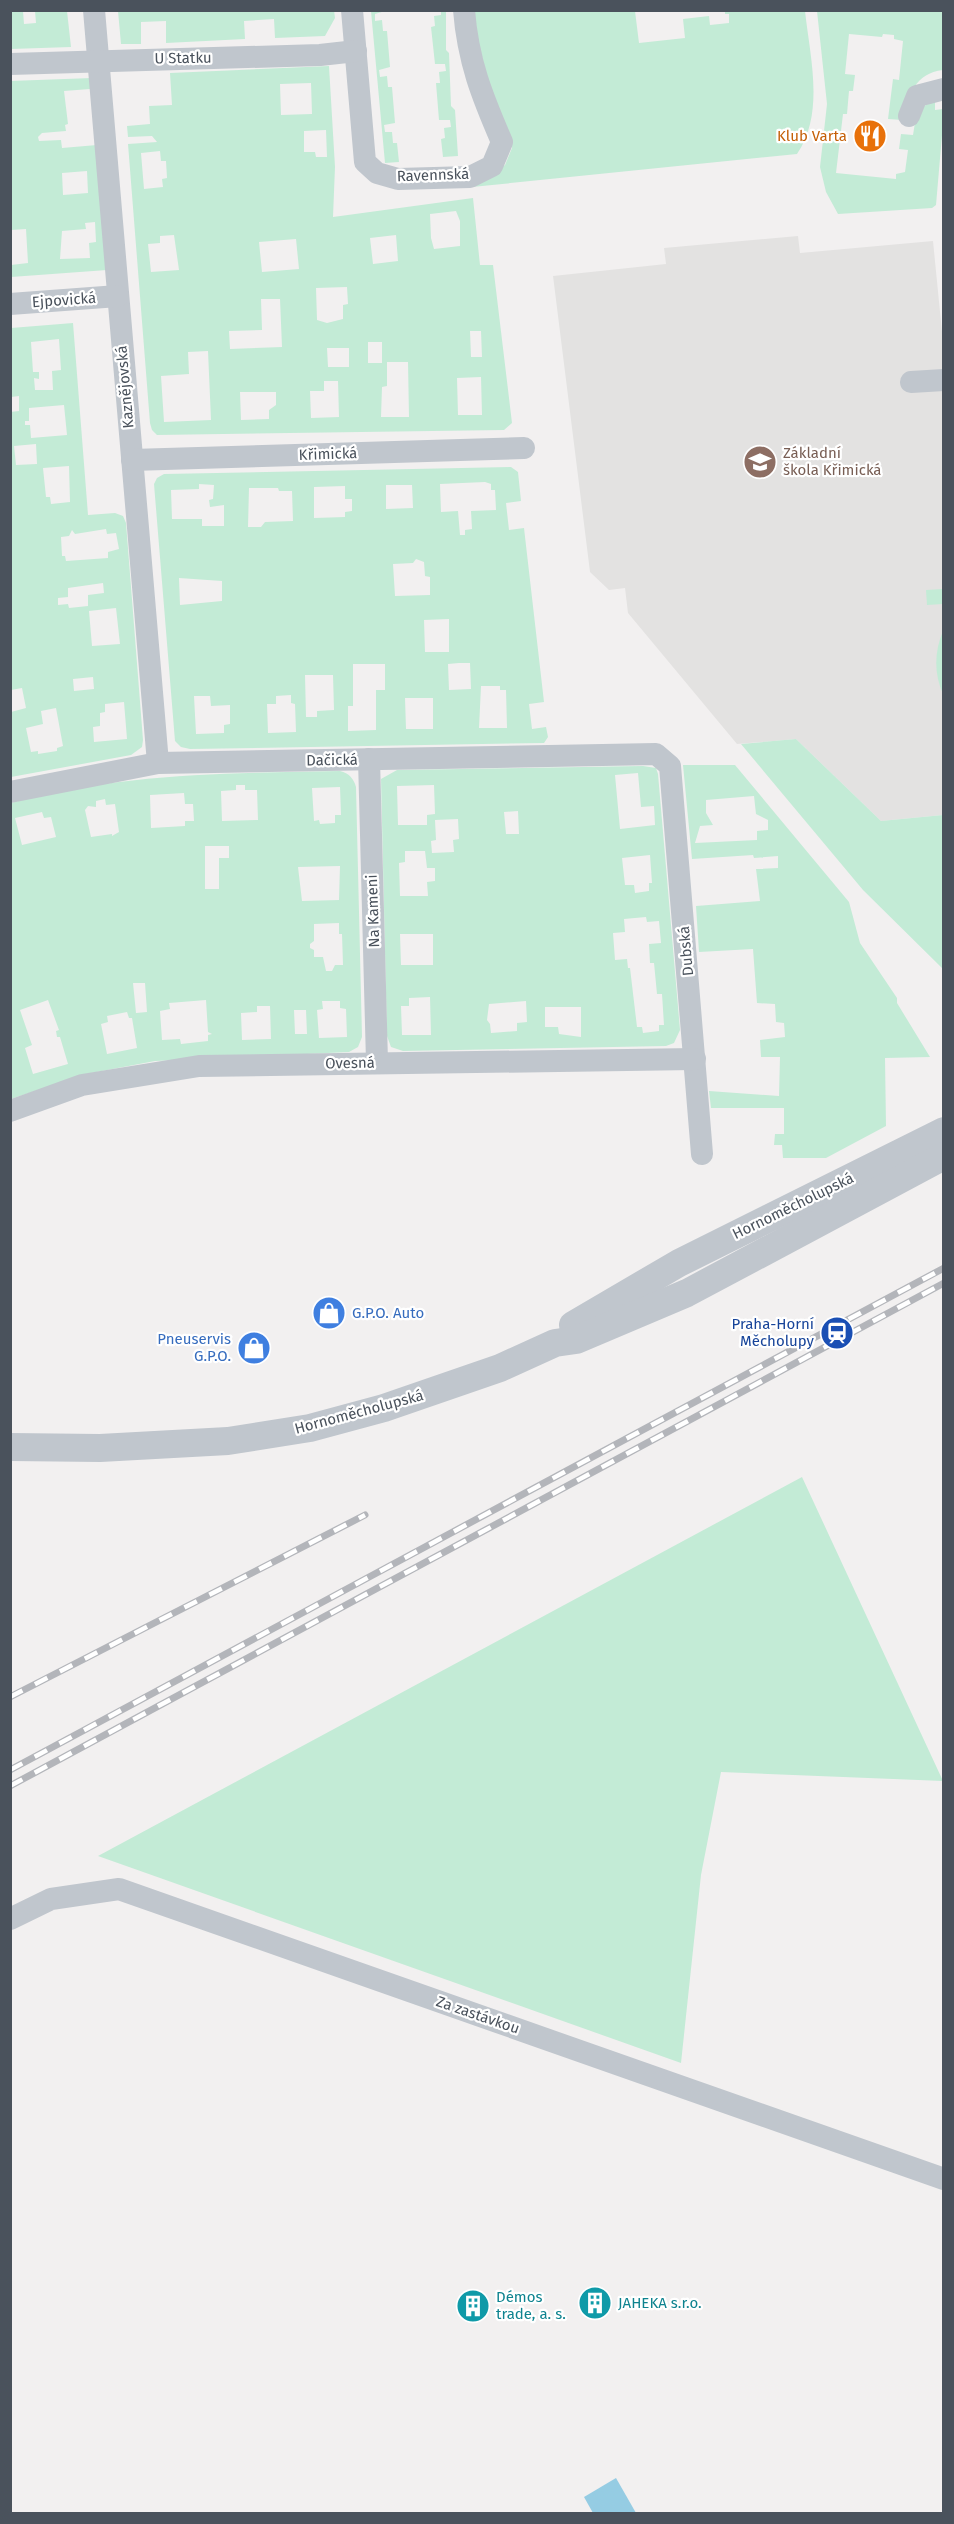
<svg xmlns="http://www.w3.org/2000/svg" width="954" height="2524" font-family="'Fira Sans',sans-serif">
  <rect width="100%" height="100%" fill="#f2f0f0"/>
  <polygon fill="#e3e2e1" points="798,236 800,253 933,241 944,352 943,815 881,821 796,739 737,744 628,613 625,588 609,590 590,572 553,276 666,264 664,248"/>
  <g fill="#c3ebd6" fill-rule="evenodd">
    <polygon points="334,10 335,18 325,36 275,38 274,19 244,21 245,39 166,43 166,21 141,22 141,44 121,44 118,11"/>
    <polygon points="10,11 23,11 24,24 36,23 35,11 67,11 71,47 11,49"/>
    <polygon points="371,11 385,11 375,14 375,21 382,20 383,31 387,31 390,67 379,70 380,77 387,76 388,87 392,87 395,123 384,125 385,132 392,132 393,143 397,143 399,162 385,163"/>
    <polygon points="441,11 446,11 446,50 449,53 451,106 455,110 458,156 443,157 441,139 445,138 444,128 451,127 450,120 439,120 436,83 440,83 439,72 446,71 445,64 435,64 431,27 435,26 434,16 441,15"/>
    <path d="M471,11H635L639,43L685,38L683,19L709,16L710,25L729,23V14H725V11H805C810,57 825,113 797,154L472,187L505,165L512,148L491,94Z"/>
    <path d="M817,11H943V70C915,73 908,96 902,120L888,119L893,79L899,80L903,41L894,39V35L883,34L882,37L849,34L845,74L855,75L853,91H849L847,114H843L836,173L896,179V174L905,172L908,150L899,149L901,134L913,135L917,110L935,100V110L943,109L944,112L936,205L932,208L838,214L826,192L820,167L827,104Z"/>
    <path d="M329,66L335,167L333,217L473,198L480,265H493L512,423L504,430L157,435L152,430L150,423L128,144L157,142L152,136L128,137L127,126L150,124L149,106L172,105L170,73ZM311,83L312,114L281,115L280,84ZM326,130L327,157H316L315,152H304V131ZM160,151L161,161H166L167,178L162,179L163,187L144,189L141,153ZM456,211L460,221V246L434,249L431,238L430,214ZM174,235L179,270L151,272L148,244L160,243V236ZM396,235L398,261L373,264L370,238ZM296,239L299,269L262,272L259,242ZM347,287L348,304L343,305V319L327,323L317,320L316,288ZM261,299H280L282,347L230,349L229,331L262,330ZM470,331H481L482,357H471ZM368,342H382V363H368ZM327,348H349V367H328ZM208,351L211,420L164,422L161,376L189,374L188,352ZM387,362H408L409,417H381L382,387L387,386ZM481,377L482,415H458L457,378ZM324,381H338L339,417L311,418L310,391H324ZM276,392V405L269,410V419L241,420L240,392Z"/>
    <path d="M92,78L90,89L64,91L68,124L65,125L66,131L42,133L38,137L39,141L61,140L62,148L97,145L107,270L11,277V265L28,263L26,229L11,230L10,81ZM87,171L88,193L63,195L62,173ZM95,222L96,242L89,243L90,258L60,259L62,231L86,229L85,223Z"/>
    <path d="M73,323L88,515L115,513L123,516L126,523L143,740L142,747L131,755L11,777V712L26,708L22,688L11,690L10,412L19,411V396L11,397V328ZM59,339L61,370L52,371L53,390H35L34,378L39,379V372H33L31,342ZM64,405L67,435L31,438L30,425H25V421H29V408ZM36,444L37,464L16,465L14,446ZM69,466L70,502L51,504L50,497H46L43,468ZM106,529L107,534L116,533L119,549L108,552V558L66,561L65,556H62L61,537L69,536L72,530L75,534ZM103,583L104,593L88,595V606L69,608L68,604L58,605V598L68,597V588ZM116,608L120,644L92,646L89,611ZM93,677L94,689L74,691L73,679ZM124,702L127,739L94,742L93,727L100,726V713L105,712V704ZM56,708L63,746L57,748V751L38,754V751L31,752L26,728L43,724L41,711Z"/>
    <path d="M511,467L518,472L521,501L506,503L509,530L524,528L544,702L529,704L532,729L546,727L548,737L544,743L190,749L181,747L175,741L154,484L157,478L164,474ZM485,482L491,484V490H495L496,510L471,511L472,529L465,530V535H460L458,511L441,512L440,484ZM199,484L214,485L213,499L209,500L210,507L224,505V526H202V519H172L171,490L199,489ZM412,485L413,508L386,509V485ZM345,486V499H352V511L345,512V517L314,518V487ZM249,488H278L279,491H292L293,521L265,522L261,527H248ZM416,559L424,562L425,576L430,577V595L395,596L393,564L413,563ZM179,578L222,581V601L180,605ZM449,619V652H425L424,620ZM459,663H470L471,689L449,690L448,664ZM353,664H385V690H376V730L348,731V706H353ZM305,675H333L334,710L317,711V717H306ZM481,686H500V690H506L507,728H479ZM291,695V703L295,704L296,732L268,733L267,704H276V696ZM194,696H210L211,706L230,705V724L224,725V733L196,734ZM405,698H433V729H406Z"/>
    <polygon points="943,589 943,604 927,605 926,590"/>
    <path d="M943,631H944L943,694C934,674 934,652 943,631Z"/>
    <polygon points="796,739 881,821 943,815 943,969 863,890 741,744"/>
    <path d="M683,765H735L849,902L860,943L897,998V1003L930,1057L885,1058L886,1126L826,1158H783L782,1145H774L775,1134H784V1108H711L709,1091L779,1096L780,1057H761L760,1040L785,1037L784,1023L776,1022L775,1004L757,1003L753,949L699,952L696,906L760,901L756,869L778,868V856L754,858L753,855L692,859ZM754,796L756,814L768,820V830L757,831V840L695,843L700,826L713,825L706,813V800Z"/>
    <path d="M643,766L656,768L658,774L680,1030L674,1043L666,1046L403,1051L391,1047L387,1036L381,779L397,770ZM638,773L641,807L654,806L655,825L620,829L615,775ZM434,785L435,814L427,815V825H398L397,786ZM518,811L519,834H506L504,812ZM458,819L459,839L453,840L454,852L432,853L431,841L436,840L435,820ZM405,851H425L427,868H435V881L427,882L428,896H400L399,863L405,862ZM650,855L652,883H649V891L635,893L634,885H625L622,858ZM646,917L647,922L659,921L661,943L649,944L650,963H654L657,994H662L664,1025H659V1031L643,1033L642,1027H637L630,968H628L627,959L615,960L613,933L625,932L624,919ZM400,934H433V965H401ZM430,997L431,1035H402L401,1006H409V998ZM526,1001L527,1022L517,1023V1031L491,1033L490,1024L487,1020L489,1004ZM545,1007H581V1037L559,1034L558,1027H545Z"/>
    <path d="M340,771C349,773 354,779 356,787L362,1037L358,1047L349,1052L155,1061L86,1074L11,1099V803C118,773 230,773 340,771ZM236,785H245V790H257L258,820L222,821L221,791L236,790ZM340,787L341,815H335V823L320,824L319,820L314,821L312,788ZM184,793L185,804H193L194,821H185V826L151,828L150,795ZM105,799L106,805L115,804L119,832L112,836V834L91,837L85,810L88,806L96,807V801ZM42,812L44,818L51,817L56,837L22,845L15,818ZM205,846H229V858H219V889H205ZM340,866L339,900L302,901L298,867ZM339,923V934H342L343,965H335L332,971H326L323,957H314V950L310,948V944L314,941V924ZM133,983H145L147,1012L136,1013ZM48,1000L59,1030L56,1031L57,1037H60L68,1064L33,1074L25,1048L32,1045L20,1010ZM206,1000L208,1032L212,1034L208,1035V1041L181,1044L180,1039L162,1040L160,1011L170,1009L169,1003ZM322,1001H340V1008L346,1009L347,1037L319,1038L317,1010L323,1009ZM257,1006H270L271,1039L242,1040L241,1013L257,1012ZM294,1010H306L307,1034H295ZM127,1012L129,1018H132L137,1048L107,1054L101,1024L108,1022L107,1016Z"/>
    <polygon points="802,1477 943,1781 721,1772 701,1875 681,2063 98,1856"/>
  </g>
  <polygon fill="#95cce3" points="616,2478 636,2513 593,2513 584,2497"/>
  <g fill="none" stroke-linecap="round" stroke-linejoin="round">
    <g stroke="#c0c6cd" stroke-width="22">
      <polyline points="94,10 158,763"/>
      <path d="M352,10L365,162L377,173L398,179L470,177L492,166L502,142C482,96 468,61 464,10"/>
      <polyline points="10,64 320,55 356,51"/>
      <polyline points="909,116 917,96 944,89"/>
      <polyline points="10,304 118,296"/>
      <polyline points="911,382 944,380"/>
      <polyline points="132,460 524,448"/>
      <polyline points="369,759 377,1062"/>
      <polyline points="10,792 158,763 656,754 670,766 702,1154"/>
      <polyline points="10,1111 82,1085 199,1066 695,1059"/>
      <polyline points="10,1919 51,1899 119,1889 944,2179"/>
    </g>
    <g stroke="#c0c6cd" stroke-width="28">
      <polyline points="573,1325 679,1263 944,1131"/>
      <polyline points="10,1447 100,1448 228,1441 310,1428 384,1408 500,1368 555,1343 576,1340 687,1293 944,1156"/>
    </g>
    <defs>
      <g id="rail">
        <polyline points="10,1697 365,1515"/>
        <polyline points="10,1770 944,1268"/>
        <polyline points="10,1786 944,1283"/>
      </g>
    </defs>
    <use href="#rail" stroke="#b3b5ba" stroke-width="7"/>
    <use href="#rail" stroke="#fff" stroke-width="4.5" stroke-dasharray="14" stroke-linecap="butt"/>
  </g>
  <defs>
    <symbol id="restaurant-disc" viewBox="-11 -11 22 22"><circle r="9.5" fill="#e8710a" stroke="#fff"/><path d="M-5-6h1v4h1v-4h1v4h1v-4h1v5L-1.5 .5V6h-2V.5L-5-1ZM5-6V6H3V1.5H1.5Q1.5-4 5-6Z" fill="#fff"/></symbol>
    <symbol id="school-disc" viewBox="-11 -11 22 22"><circle r="9.5" fill="#8d6e63" stroke="#fff"/><path d="M0-5L7-2L0 1L-7-2ZM-4 1L0 2.5L4 1V4Q0 6-4 4Z" fill="#fff"/></symbol>
    <symbol id="shop-disc" viewBox="-11 -11 22 22"><circle r="9.5" fill="#3f7fe0" stroke="#fff"/><path d="M-5-2.5h2.3a2.7 3.5 0 0 1 5.4 0H5L5.5 6h-11ZM-1.5-2.5h3a1.5 2.3 0 0 0-3 0Z" fill="#fff"/></symbol>
    <symbol id="station-disc" viewBox="-11 -11 22 22"><circle r="9.5" fill="#1a4fb4" stroke="#fff"/><path d="M-3-6H3Q5-6 5-4V2Q5 4 3 4L4.5 6H3L1.5 4h-3L-3 6H-4.5L-3 4Q-5 4-5 2V-4Q-5-6-3-6ZM-3.5-4v3h7v-3ZM-3.5 1v1.5H-2V1ZM2 1v1.5H3.5V1Z" fill="#fff"/></symbol>
    <symbol id="building-disc" viewBox="-11 -11 22 22"><circle r="9.5" fill="#0f9aa8" stroke="#fff"/><path d="M-4-6H4V6H1V3H-1V6H-4ZM-2.5-4.3h1.7v1.8h-1.7ZM.8-4.3h1.7v1.8H.8ZM-2.5-1h1.7V.8h-1.7ZM.8-1h1.7V.8H.8Z" fill="#fff"/></symbol>
  </defs>
  <g fill-rule="evenodd">
    <use href="#restaurant-disc" x="851" y="117" width="38" height="38"/>
    <use href="#school-disc" x="741" y="443" width="38" height="38"/>
    <use href="#shop-disc" x="310" y="1294" width="38" height="38"/>
    <use href="#station-disc" x="818" y="1314" width="38" height="38"/>
    <use href="#shop-disc" x="235" y="1329" width="38" height="38"/>
    <use href="#building-disc" x="576" y="2284" width="38" height="38"/>
    <use href="#building-disc" x="454" y="2287" width="38" height="38"/>
  </g>
  <g text-anchor="middle" stroke-width="4.5" stroke-linejoin="round" paint-order="stroke">
    <g font-size="15" fill="#4a525c" stroke="#fff">
      <text transform="translate(183 58) rotate(-1)" y="5">U Statku</text>
      <text transform="translate(433 175) rotate(-2)" y="5">Ravennská</text>
      <text transform="translate(64 300) rotate(-4)" y="5">Ejpovická</text>
      <text transform="translate(125 387) rotate(-95)" y="5">Kaznějovská</text>
      <text transform="translate(328 454) rotate(-2)" y="5">Křimická</text>
      <text transform="translate(332 760) rotate(-1)" y="5">Dačická</text>
      <text transform="translate(373 911) rotate(-92)" y="5">Na Kameni</text>
      <text transform="translate(686 951) rotate(-95)" y="5">Dubská</text>
      <text transform="translate(350 1063) rotate(-1)" y="5">Ovesná</text>
      <text transform="translate(793 1206) rotate(-26)" y="5">Hornoměcholupská</text>
      <text transform="translate(359 1412) rotate(-15)" y="5">Hornoměcholupská</text>
      <text transform="translate(478 2015) rotate(19)" y="5">Za zastávkou</text>
    </g>
    <g font-size="15" fill="#c56008" stroke="#fff" text-anchor="end">
      <text x="847" y="141">Klub Varta</text>
    </g>
    <g font-size="15" fill="#785e54" stroke="#fff" text-anchor="start">
      <text x="783" y="458">Základní<tspan x="783" dy="17">škola Křimická</tspan></text>
    </g>
    <g font-size="15" fill="#366cbe" stroke="#fff" text-anchor="start">
      <text x="352" y="1318">G.P.O. Auto</text>
      <text x="231" y="1344" text-anchor="end">Pneuservis<tspan x="231" dy="17">G.P.O.</tspan></text>
    </g>
    <g font-size="15" fill="#164399" stroke="#fff" text-anchor="end">
      <text x="814" y="1329">Praha-Horní<tspan x="814" dy="17">Měcholupy</tspan></text>
    </g>
    <g font-size="15" fill="#0d838f" stroke="#fff" text-anchor="start">
      <text x="496" y="2302">Démos<tspan x="496" dy="17">trade, a. s.</tspan></text>
      <text x="618" y="2308">JAHEKA s.r.o.</text>
    </g>
  </g>
  <rect width="954" height="2524" fill="none" stroke="#4a525c" stroke-width="24"/>
</svg>
